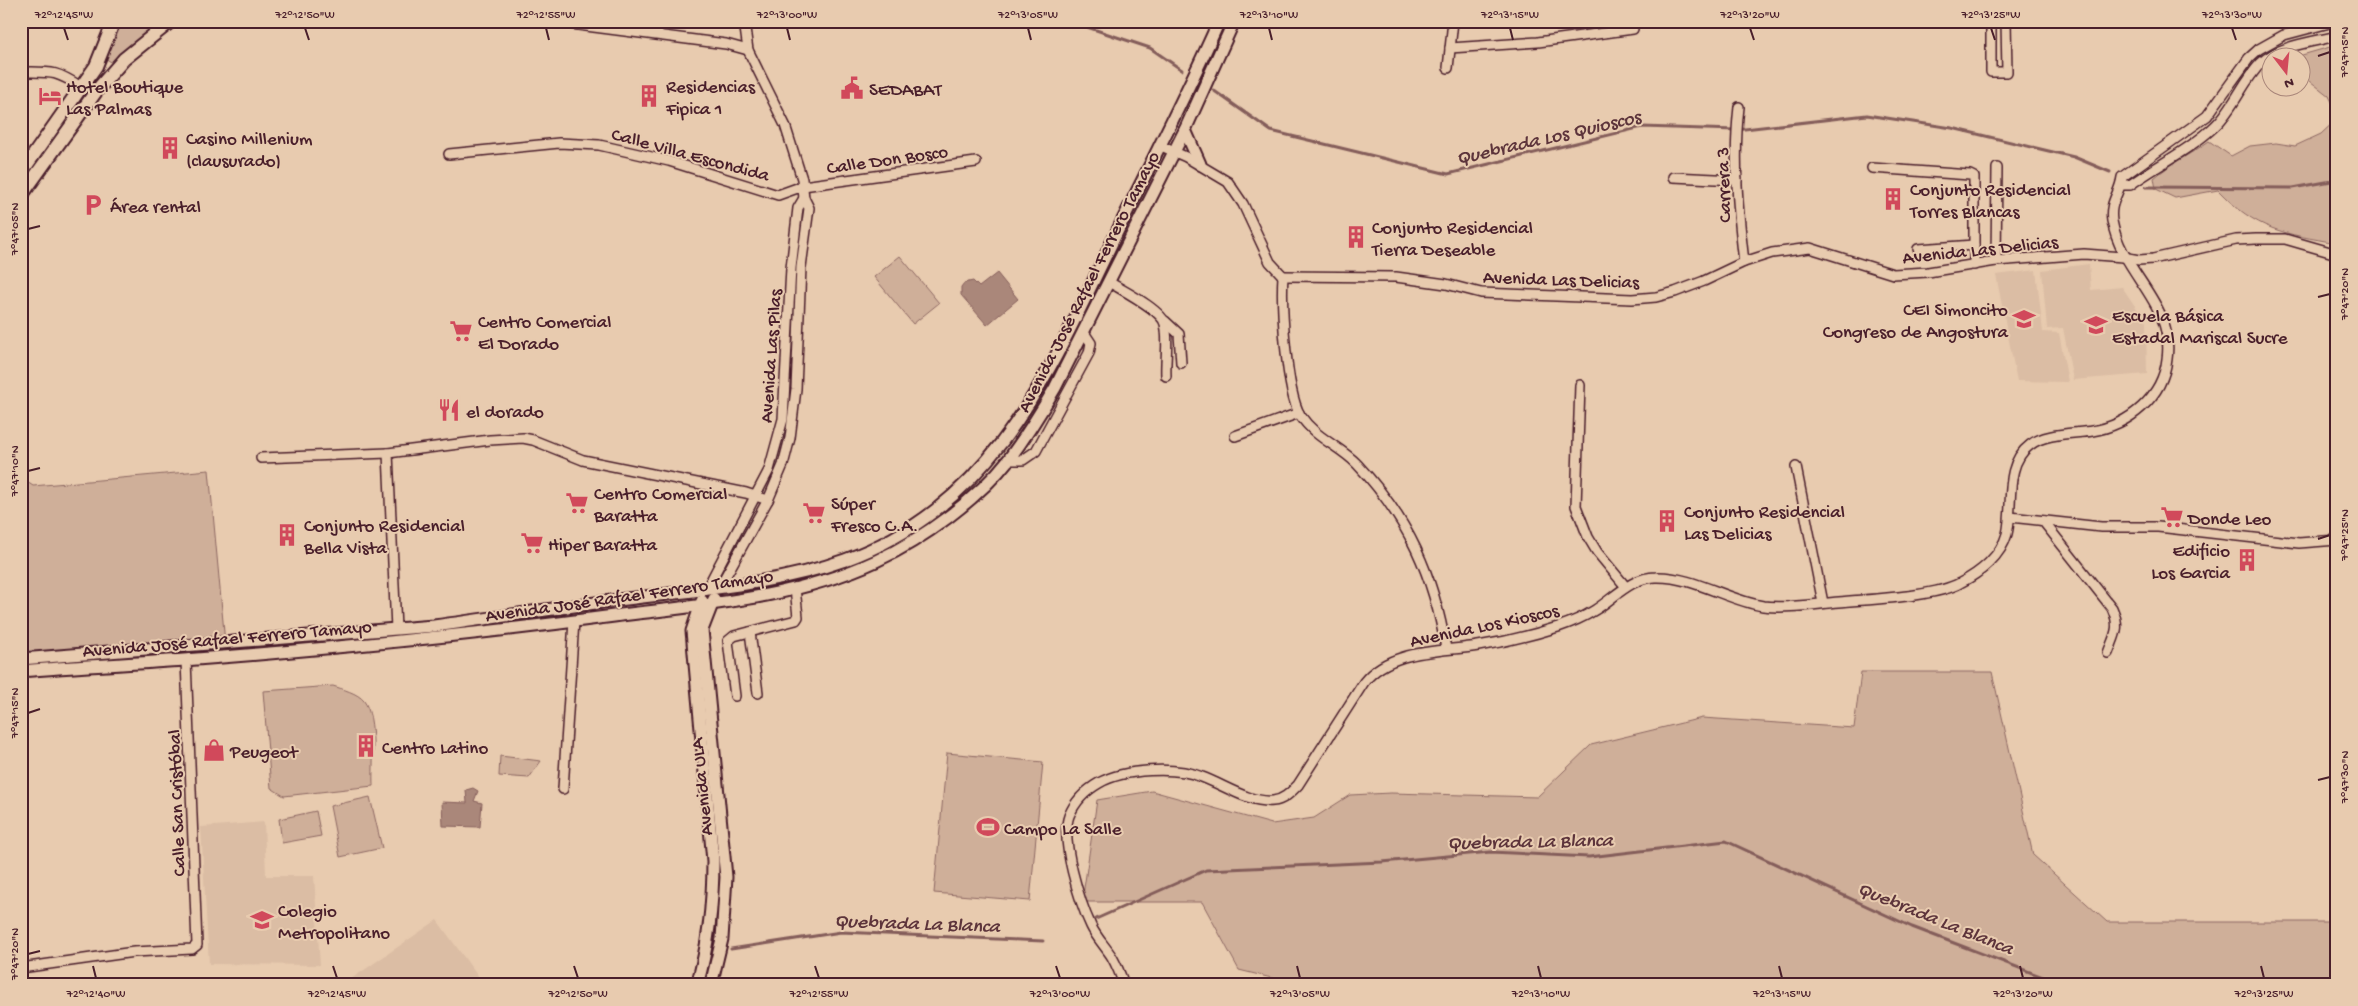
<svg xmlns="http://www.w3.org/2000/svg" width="2358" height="1006" font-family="'Gochi Hand',sans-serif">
  <rect width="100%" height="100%" fill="#e8cbaf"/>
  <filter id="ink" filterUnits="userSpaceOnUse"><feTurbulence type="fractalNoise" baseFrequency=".02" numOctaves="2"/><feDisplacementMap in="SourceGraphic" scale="10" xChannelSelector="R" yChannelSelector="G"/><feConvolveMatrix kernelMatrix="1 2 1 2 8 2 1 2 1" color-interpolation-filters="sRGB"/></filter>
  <g filter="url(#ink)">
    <g fill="#dbbda4">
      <polygon points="2089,264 2091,290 2122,287 2146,322 2147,374 2073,380 2063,328 2047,329 2042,270"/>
      <polygon points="2036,270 2043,332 2059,333 2068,382 2017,381 1996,275"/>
      <polygon points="264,822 266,876 314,876 320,965 209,964 201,827"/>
      <polygon points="437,920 482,982 478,985 355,985 351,979"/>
    </g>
    <g fill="#cfaf99" stroke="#8c6762">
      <polygon points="122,21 138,21 152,27 111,62 105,58"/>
      <polygon points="2337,45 2337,112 2329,96 2301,74 2300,58 2295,57"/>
      <path d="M2337,119V243C2284,234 2256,230 2218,190L2175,198L2156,189L2154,178C2170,164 2191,154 2209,141L2231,156L2250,146L2276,143L2295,146L2321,134Z"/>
      <polygon points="900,256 939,303 913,324 874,277"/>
      <polygon points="209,470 225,643 21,662 21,478 33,486"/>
      <polygon points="1861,672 1992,672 2033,855 2107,922 2337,922 2337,985 1300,985 1239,970 1202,902 1082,902 1097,800 1152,791 1272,824 1314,818 1350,795 1391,793 1537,797 1591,745 1702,718 1854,728"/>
      <path d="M333,686C342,689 358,693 364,701C377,719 372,764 373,786L284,796L271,788L263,691Z"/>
      <polygon points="947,753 1043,762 1030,901 934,893"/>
      <polygon points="500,756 541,761 529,778 499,776"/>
      <polygon points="370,797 382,848 340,857 330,806"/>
      <polygon points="316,811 321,836 282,843 279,819"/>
    </g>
    <g fill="#aa877a" stroke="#845d5a">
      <polygon points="997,273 1018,299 987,325 961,295 961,287 964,283 973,281 979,287"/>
      <polygon points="473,788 478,791 474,801 482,803 480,827 443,826 442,802 467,803 466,790"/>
    </g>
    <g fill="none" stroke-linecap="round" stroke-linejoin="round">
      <g stroke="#845d5a" stroke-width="3">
        <polyline points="1076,21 1078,24 1150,48 1182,70"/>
        <polyline points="1213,90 1271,131 1448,174 1642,127 1736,130 1867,115 1952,128 2074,157 2110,172"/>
        <polyline points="2146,187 2293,188 2337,180"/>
        <polyline points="1096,919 1206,870 1382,862 1491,852 1589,857 1726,841 1912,927 2064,985"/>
        <polyline points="731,949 841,932 1043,941"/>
      </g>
      <defs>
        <g id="minor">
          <polyline points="547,21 726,44 748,50"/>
          <polyline points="1991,21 1991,72 2007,72 2006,21"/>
          <polyline points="1450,48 1538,42 1633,29"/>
          <polyline points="1448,68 1453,21"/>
          <path d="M21,72C51,72 55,70 81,87"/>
          <path d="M1739,107C1733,159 1738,211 1744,262"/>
          <polyline points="1161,146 1186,157 1228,182 1243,204 1270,262 1283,276"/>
          <polyline points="449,154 559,143 599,145 669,161 778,195 803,186 976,162"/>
          <polyline points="1872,168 1970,175 1974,177 1974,265"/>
          <polyline points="1673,177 1737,180"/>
          <path d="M2121,185H2130C2158,165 2191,149 2216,125C2234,108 2243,81 2261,63C2280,45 2313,42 2337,36"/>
          <polyline points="1918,249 1974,245"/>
          <polyline points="1996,261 1997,168"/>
          <polyline points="1283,276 1396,277 1446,284 1481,293 1632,299 1656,297 1675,292 1704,281 1744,262 1772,253 1810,248 1893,274 1928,272 1996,261 2084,254 2123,257 2139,260 2153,259 2236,240 2256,239 2285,239 2337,254"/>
          <path d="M1283,276C1281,305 1286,391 1300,415C1316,439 1340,446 1357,464C1408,518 1434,576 1446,649"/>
          <path d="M1109,282C1122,290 1162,310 1165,324C1169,340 1165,359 1166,376"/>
          <polyline points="1165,321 1179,334 1181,363"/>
          <polyline points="1580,385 1576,506 1588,537 1597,552 1626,587"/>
          <polyline points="1235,436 1299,413"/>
          <polyline points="261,458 388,453"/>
          <polyline points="1008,460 1023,460 1036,451 1089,353 1091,343 1083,331"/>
          <polyline points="1796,467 1823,603"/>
          <polyline points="2010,517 2101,527 2158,527 2299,543 2337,540"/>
          <path d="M2043,521L2112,608C2121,628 2115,634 2108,653"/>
          <polyline points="719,588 769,498 783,465 790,438 796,389 801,267 809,208 804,198 802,179 785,125 748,50 744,21"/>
          <polyline points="706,590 769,470 783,419 791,268 798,208 804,198"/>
          <polyline points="396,629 388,453 490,440 523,438 533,440 583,460 746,493 768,500"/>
          <polyline points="750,632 758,693"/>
          <polyline points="735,696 728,641 734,636 796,620 798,617 795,588"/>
          <polyline points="563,789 574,621"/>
          <polyline points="21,968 134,952 192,949 197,945 186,660"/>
          <path d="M1124,985C1121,976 1117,966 1112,957C1105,946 1096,937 1091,926C1080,903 1060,840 1069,816C1075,801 1085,791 1099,783C1124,769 1175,766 1202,777C1224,785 1249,803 1273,801C1284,800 1291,792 1298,785L1364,682C1390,649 1440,652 1478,646C1504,642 1533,635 1558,627C1570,623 1584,617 1595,610C1614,598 1632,577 1656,577C1693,576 1727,600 1763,606C1787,609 1815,604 1839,602C1870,599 1935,597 1960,583C1980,573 2001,556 2007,534C2014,506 2003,465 2030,445C2045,433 2074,434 2092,431C2129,425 2163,397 2167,359C2175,303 2122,275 2112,221C2109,201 2120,194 2122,177L2207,116L2249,58L2259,49L2284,35L2337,21"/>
        </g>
        <g id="tertiary">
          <polyline points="1185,130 1200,164"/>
          <path d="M21,659L434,626C501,617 568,606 635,598C705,589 778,584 845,560C1000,503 1052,365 1119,228C1153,159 1188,91 1219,21"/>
          <path d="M21,671C75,666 130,664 184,660C327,649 471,635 614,616C702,605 794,599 876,561C923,539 978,499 1009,459C1026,436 1041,412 1055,388L1185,130L1234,21"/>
          <path d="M697,985C709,944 713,904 713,861L692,631L702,601"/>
          <polyline points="711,985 722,939 726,877 702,630 714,599"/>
        </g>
        <g id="secondary">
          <polyline points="21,173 96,66 114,21"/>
          <polyline points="21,196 97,90 124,59 171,21"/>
        </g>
      </defs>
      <use href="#minor" stroke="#4a1f2b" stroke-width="12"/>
      <use href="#tertiary" stroke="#4a1f2b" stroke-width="15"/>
      <use href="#secondary" stroke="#4a1f2b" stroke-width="16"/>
      <use href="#minor" stroke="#e8cbaf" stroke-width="9"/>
      <use href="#tertiary" stroke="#e8cbaf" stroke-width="11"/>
      <use href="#secondary" stroke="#e8cbaf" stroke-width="12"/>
    </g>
  </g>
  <path fill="none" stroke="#4a1f2b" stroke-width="2" d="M64,28L68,40M305,28L309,40M546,28L549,40M787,28L790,40M1028,28L1031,40M1269,28L1272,40M1510,28L1513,40M1750,28L1754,40M1991,28L1995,40M2232,28L2236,40M2318,56L2330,52M28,229L40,226M2318,297L2330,294M28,471L40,468M2318,539L2330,535M28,713L40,709M2318,780L2330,777M28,954L40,951M93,966L96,978M333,966L337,978M574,966L578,978M815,966L819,978M1056,966L1060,978M1297,966L1300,978M1538,966L1541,978M1779,966L1782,978M2020,966L2023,978M2261,966L2264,978"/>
  <defs>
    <symbol id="civic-bare" viewBox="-9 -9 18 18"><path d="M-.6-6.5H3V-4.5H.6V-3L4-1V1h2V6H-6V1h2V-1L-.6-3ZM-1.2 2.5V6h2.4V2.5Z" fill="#d1495b" stroke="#e8cbaf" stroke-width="2.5" paint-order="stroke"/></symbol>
    <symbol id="hotel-bare" viewBox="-9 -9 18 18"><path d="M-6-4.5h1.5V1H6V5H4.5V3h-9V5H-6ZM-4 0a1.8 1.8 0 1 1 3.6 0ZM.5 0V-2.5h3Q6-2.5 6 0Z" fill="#d1495b" stroke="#e8cbaf" stroke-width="2.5" paint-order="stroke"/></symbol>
    <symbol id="building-bare" viewBox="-9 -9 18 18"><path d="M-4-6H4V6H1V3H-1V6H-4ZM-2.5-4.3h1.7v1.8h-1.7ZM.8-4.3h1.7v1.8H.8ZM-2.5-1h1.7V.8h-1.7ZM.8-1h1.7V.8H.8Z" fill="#d1495b" stroke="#e8cbaf" stroke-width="2.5" paint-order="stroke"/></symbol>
    <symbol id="parking-bare" viewBox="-9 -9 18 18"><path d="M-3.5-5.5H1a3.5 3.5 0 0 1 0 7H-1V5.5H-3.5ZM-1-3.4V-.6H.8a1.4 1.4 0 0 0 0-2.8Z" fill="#d1495b" stroke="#e8cbaf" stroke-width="2.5" paint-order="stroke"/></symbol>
    <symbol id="school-bare" viewBox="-9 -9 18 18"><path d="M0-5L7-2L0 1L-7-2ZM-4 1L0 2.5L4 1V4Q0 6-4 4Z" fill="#d1495b" stroke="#e8cbaf" stroke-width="2.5" paint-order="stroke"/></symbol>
    <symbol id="supermarket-bare" viewBox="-9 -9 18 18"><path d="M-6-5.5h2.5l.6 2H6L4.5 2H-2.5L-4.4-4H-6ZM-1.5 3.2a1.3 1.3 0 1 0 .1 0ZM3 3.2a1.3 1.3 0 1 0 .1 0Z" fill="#d1495b" stroke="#e8cbaf" stroke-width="2.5" paint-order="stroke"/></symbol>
    <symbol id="restaurant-bare" viewBox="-9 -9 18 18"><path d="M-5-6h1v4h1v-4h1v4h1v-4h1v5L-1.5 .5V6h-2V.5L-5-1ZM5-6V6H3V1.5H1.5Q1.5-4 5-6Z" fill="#d1495b" stroke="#e8cbaf" stroke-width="2.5" paint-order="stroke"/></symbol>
    <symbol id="shop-bare" viewBox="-9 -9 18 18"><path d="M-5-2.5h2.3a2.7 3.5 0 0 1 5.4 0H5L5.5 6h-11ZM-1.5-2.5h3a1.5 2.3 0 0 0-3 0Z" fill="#d1495b" stroke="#e8cbaf" stroke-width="2.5" paint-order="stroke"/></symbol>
    <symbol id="stadium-bare" viewBox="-9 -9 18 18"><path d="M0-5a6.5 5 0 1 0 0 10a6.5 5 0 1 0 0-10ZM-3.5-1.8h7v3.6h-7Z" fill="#d1495b" stroke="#e8cbaf" stroke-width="2.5" paint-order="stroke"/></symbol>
  </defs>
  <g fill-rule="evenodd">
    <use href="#civic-bare" x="836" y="72" width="32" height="32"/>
    <use href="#hotel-bare" x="34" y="80" width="32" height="32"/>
    <use href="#building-bare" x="633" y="80" width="32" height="32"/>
    <use href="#building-bare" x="154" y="132" width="32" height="32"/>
    <use href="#building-bare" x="1877" y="183" width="32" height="32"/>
    <use href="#parking-bare" x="77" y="189" width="32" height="32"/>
    <use href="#building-bare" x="1340" y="221" width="32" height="32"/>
    <use href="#school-bare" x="2008" y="303" width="32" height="32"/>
    <use href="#school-bare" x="2080" y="309" width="32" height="32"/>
    <use href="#supermarket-bare" x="445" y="315" width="32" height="32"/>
    <use href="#restaurant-bare" x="433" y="394" width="32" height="32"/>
    <use href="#supermarket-bare" x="561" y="487" width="32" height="32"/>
    <use href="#supermarket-bare" x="798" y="497" width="32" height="32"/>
    <use href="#supermarket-bare" x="2156" y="501" width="32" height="32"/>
    <use href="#building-bare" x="1651" y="505" width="32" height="32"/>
    <use href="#building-bare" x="271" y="519" width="32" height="32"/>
    <use href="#supermarket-bare" x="516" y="527" width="32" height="32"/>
    <use href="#building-bare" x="2231" y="544" width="32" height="32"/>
    <use href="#building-bare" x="350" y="730" width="32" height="32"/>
    <use href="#shop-bare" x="198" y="734" width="32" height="32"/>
    <use href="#stadium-bare" x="972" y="811" width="32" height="32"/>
    <use href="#school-bare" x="246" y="904" width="32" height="32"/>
  </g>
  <g text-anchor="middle" stroke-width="4" stroke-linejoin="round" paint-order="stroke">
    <g font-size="19" fill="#4a1f2b" stroke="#e8cbaf" text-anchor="start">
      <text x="66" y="92">Hotel Boutique<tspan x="66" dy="22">Las Palmas</tspan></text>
      <text x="666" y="92">Residencias<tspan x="666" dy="22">Fipica 1</tspan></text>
      <text x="869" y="95">SEDABAT</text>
      <text x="186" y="144">Casino Millenium<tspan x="186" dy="22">(clausurado)</tspan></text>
      <text x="1910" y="195">Conjunto Residencial<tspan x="1910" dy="22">Torres Blancas</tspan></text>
      <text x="110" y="212">Área rental</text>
      <text x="1372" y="233">Conjunto Residencial<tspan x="1372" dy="22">Tierra Deseable</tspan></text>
      <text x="2008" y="315" text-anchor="end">CEI Simoncito<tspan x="2008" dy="22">Congreso de Angostura</tspan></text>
      <text x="2112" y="321">Escuela Básica<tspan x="2112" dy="22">Estadal Mariscal Sucre</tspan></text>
      <text x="478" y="327">Centro Comercial<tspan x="478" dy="22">El Dorado</tspan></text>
      <text x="466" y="417">el dorado</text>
      <text x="594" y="499">Centro Comercial<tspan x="594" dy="22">Baratta</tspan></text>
      <text x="831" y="509">Súper<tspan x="831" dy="22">Fresco C.A.</tspan></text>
      <text x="1684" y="517">Conjunto Residencial<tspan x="1684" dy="22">Las Delicias</tspan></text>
      <text x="2188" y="524">Donde Leo</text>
      <text x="304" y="531">Conjunto Residencial<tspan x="304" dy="22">Bella Vista</tspan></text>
      <text x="548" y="550">Hiper Baratta</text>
      <text x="2230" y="556" text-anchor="end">Edificio<tspan x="2230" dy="22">Los Garcia</tspan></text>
      <text x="382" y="753">Centro Latino</text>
      <text x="230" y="757">Peugeot</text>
      <text x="1004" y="834">Campo La Salle</text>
      <text x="278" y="916">Colegio<tspan x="278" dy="22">Metropolitano</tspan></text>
    </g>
    <g font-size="19" fill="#4a1f2b" stroke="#e8cbaf">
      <text transform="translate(691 153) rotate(15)" y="7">Calle Villa Escondida</text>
      <text transform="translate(887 158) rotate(-8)" y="7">Calle Don Bosco</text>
      <text transform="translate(1722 185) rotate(-92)" y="7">Carrera 3</text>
      <text transform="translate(1980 248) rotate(-6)" y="7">Avenida Las Delicias</text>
      <text transform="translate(1561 278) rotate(2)" y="7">Avenida Las Delicias</text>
      <text transform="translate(1087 281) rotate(-63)" y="7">Avenida José Rafael Ferrero Tamayo</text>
      <text transform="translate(769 356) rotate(-86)" y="7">Avenida Las Pilas</text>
      <text transform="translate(629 594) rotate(-8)" y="7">Avenida José Rafael Ferrero Tamayo</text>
      <text transform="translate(1484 624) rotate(-12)" y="7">Avenida Los Kioscos</text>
      <text transform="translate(227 637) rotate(-5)" y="7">Avenida José Rafael Ferrero Tamayo</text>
      <text transform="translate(700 787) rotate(-96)" y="7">Avenida ULA</text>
      <text transform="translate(175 803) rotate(-92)" y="7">Calle San Cristóbal</text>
    </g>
    <g font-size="20" font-style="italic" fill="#5d343b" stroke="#e8cbaf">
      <text transform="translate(1548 136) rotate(-13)" y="7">Quebrada Los Quioscos</text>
      <text transform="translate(1530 840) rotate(-1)" y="7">Quebrada La Blanca</text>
      <text transform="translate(1936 917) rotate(22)" y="7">Quebrada La Blanca</text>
      <text transform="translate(917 922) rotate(2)" y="7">Quebrada La Blanca</text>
    </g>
  </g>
  <rect width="2358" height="1006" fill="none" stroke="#e8cbaf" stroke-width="55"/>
  <g transform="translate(2286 72) rotate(164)"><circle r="24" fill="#e8cbaf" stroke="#a9867a"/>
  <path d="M0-4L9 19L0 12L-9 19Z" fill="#d1495b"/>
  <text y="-8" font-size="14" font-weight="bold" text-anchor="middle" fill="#4a1f2b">N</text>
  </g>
  <rect x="28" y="28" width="2302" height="950" fill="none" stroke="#4a1f2b" stroke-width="2"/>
  <g font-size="12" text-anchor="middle" fill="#4a1f2b">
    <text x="64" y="18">72°12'45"W</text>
    <text x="305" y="18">72°12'50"W</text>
    <text x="546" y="18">72°12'55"W</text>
    <text x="787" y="18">72°13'00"W</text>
    <text x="1028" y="18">72°13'05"W</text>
    <text x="1269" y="18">72°13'10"W</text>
    <text x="1510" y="18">72°13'15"W</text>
    <text x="1750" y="18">72°13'20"W</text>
    <text x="1991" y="18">72°13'25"W</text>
    <text x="2232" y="18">72°13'30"W</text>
    <text transform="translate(2344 52) rotate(-90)" y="4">7°47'15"N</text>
    <text transform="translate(14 229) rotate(-90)" y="4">7°47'05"N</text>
    <text transform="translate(2344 294) rotate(-90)" y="4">7°47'20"N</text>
    <text transform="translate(14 471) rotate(-90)" y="4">7°47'10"N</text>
    <text transform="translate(2344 535) rotate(-90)" y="4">7°47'25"N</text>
    <text transform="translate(14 713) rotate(-90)" y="4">7°47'15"N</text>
    <text transform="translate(2344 777) rotate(-90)" y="4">7°47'30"N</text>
    <text transform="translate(14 954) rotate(-90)" y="4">7°47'20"N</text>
    <text x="96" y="997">72°12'40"W</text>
    <text x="337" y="997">72°12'45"W</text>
    <text x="578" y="997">72°12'50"W</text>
    <text x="819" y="997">72°12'55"W</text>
    <text x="1060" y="997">72°13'00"W</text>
    <text x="1300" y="997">72°13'05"W</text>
    <text x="1541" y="997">72°13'10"W</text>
    <text x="1782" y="997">72°13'15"W</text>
    <text x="2023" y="997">72°13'20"W</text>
    <text x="2264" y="997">72°13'25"W</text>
  </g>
</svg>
